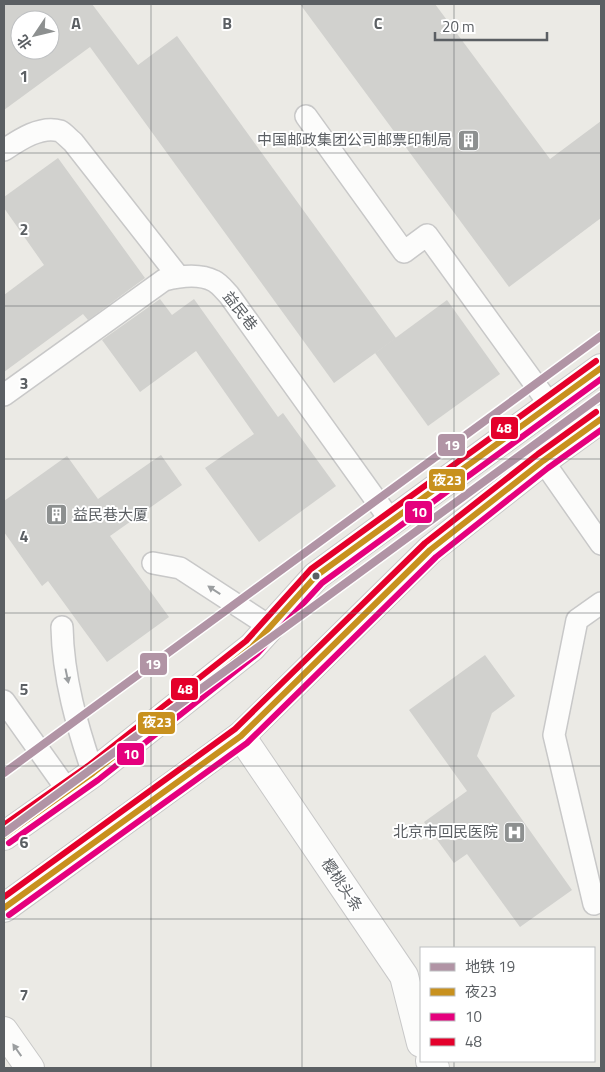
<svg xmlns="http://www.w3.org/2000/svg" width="605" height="1072" font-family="'Titillium Web','Noto Sans SC',sans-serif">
  <rect width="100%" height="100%" fill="#ebeae5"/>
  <g fill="#d1d1ce" fill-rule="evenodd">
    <path d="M4,4H92L138,65L177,36L396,338L334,383L90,47L4,110ZM20,20H50V50H20Z"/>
    <polygon points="300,4 435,4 550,159 601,121 601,218 509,287"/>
    <polygon points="58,158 145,278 88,320 83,314 4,372 4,295 44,265 4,208 4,197"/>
    <polygon points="160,299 172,315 194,299 278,417 283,413 336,486 259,542 205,468 254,434 196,351 140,392 102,340"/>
    <polygon points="447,300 500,374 428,426 375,353"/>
    <polygon points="161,455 182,485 110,536 169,617 107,662 48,581 42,586 4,532 4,501 67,456 98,499"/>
    <polygon points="485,655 515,696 492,713 477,756 572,890 520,927 467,854 454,863 424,822 467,791 409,710"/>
  </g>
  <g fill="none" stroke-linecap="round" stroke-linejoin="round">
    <defs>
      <g id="lane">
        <polyline points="306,116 404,252 427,235 550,405"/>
        <path d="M4,150C19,140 41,125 60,131C64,133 69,139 73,142L178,276"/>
        <path d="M4,395L164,280C180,276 199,273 214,281C220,284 225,291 229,295L391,521"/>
        <polyline points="543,461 601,544"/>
        <polyline points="153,563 180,568 269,626"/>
        <path d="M62,627C63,678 77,726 93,773"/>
        <polyline points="4,701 68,791"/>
        <polyline points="594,904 554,735 577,620 601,603"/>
      </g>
      <g id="street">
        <polyline points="241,736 404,976 421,1043"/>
        <polyline points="430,1061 435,1068"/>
      </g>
      <g id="secondary">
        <polyline points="4,836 93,773 252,647 316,576 601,368"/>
        <polyline points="4,908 241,736 430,550 543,461 601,419"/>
        <polyline points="4,1031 30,1068"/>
      </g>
    </defs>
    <use href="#lane" stroke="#c8c8c8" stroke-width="24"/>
    <use href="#street" stroke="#c8c8c8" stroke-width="30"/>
    <use href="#secondary" stroke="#c8c8c7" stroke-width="30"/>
    <use href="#lane" stroke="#fcfcfb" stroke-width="21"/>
    <use href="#street" stroke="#fcfcfb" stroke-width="28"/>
    <use href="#secondary" stroke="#fcfcfb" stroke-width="28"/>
    <defs>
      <g id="bus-1">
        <polyline points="4,836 93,773 252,647 316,576 601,368"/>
        <polyline points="4,908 241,736 430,550 543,461 601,419"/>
      </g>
      <g id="bus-2">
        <polyline points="9,843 98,780 257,654 322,583 601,379"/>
        <polyline points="9,915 247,743 436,557 548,468 601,430"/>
      </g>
      <g id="bus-3">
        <polyline points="4,825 88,766 246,641 311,569 596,361"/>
        <polyline points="4,897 235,729 425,543 538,454 596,412"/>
      </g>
    </defs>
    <use href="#bus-1" stroke="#fff" stroke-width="10"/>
    <use href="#bus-2" stroke="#fff" stroke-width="10"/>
    <use href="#bus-3" stroke="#fff" stroke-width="10"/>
    <use href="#bus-1" stroke="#c8911e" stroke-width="6"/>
    <use href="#bus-2" stroke="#e5007d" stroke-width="6"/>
    <use href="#bus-3" stroke="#e4002b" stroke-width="6"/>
    <defs>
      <g id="metro-1">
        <polyline points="4,773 601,336"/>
        <polyline points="4,833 601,396"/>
      </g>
    </defs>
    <use href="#metro-1" stroke="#fff" stroke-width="11"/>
    <use href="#metro-1" stroke="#b194a5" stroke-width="8"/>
  </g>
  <defs><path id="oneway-solid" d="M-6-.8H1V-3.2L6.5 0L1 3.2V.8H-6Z" transform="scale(1.25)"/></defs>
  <g fill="#9b9ea0">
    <use href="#oneway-solid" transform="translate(214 590) rotate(-147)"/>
    <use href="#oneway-solid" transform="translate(67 676) rotate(78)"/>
    <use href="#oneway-solid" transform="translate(17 1050) rotate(-125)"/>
  </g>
  <path fill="none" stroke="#5b5f63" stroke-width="1" stroke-opacity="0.55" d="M151,4V1068M302,4V1068M454,4V948M4,153H601M4,306H601M4,459H601M4,613H601M4,766H601M4,919H601M454,1061V1068"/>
  <defs>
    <symbol id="building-square" viewBox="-11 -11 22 22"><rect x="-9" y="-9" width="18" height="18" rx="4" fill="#8d9090" stroke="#fff"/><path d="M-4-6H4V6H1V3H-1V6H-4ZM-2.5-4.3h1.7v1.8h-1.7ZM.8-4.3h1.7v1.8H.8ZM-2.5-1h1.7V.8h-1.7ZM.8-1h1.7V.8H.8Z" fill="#fff"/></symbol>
    <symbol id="hospital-square" viewBox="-11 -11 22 22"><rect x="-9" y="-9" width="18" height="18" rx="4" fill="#8d9090" stroke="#fff"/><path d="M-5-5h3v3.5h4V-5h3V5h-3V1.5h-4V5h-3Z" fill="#fff"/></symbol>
  </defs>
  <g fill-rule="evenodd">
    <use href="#building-square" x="456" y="128" width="25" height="25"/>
    <use href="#building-square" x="44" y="502" width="25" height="25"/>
    <use href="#hospital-square" x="502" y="820" width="25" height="25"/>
  </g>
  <circle fill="#5b5f63" stroke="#fff" stroke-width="2" cx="316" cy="576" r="4.5"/>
  <g text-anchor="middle" stroke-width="4" stroke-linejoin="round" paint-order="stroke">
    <g font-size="15" fill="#5b5f63" stroke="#fff" text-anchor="end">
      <text x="452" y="145">中国邮政集团公司邮票印制局</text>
      <text x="73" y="520" text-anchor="start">益民巷大厦</text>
      <text x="498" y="837">北京市回民医院</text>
    </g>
    <g font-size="15" fill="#5b5f63" stroke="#fff">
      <text transform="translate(240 311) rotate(52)" y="5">益民巷</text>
      <text transform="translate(342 885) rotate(56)" y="5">樱桃头条</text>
    </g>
  </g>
  <g font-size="16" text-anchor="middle" font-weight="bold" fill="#5b5f63" stroke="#fff" stroke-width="4" stroke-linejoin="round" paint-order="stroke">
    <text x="76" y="29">A</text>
    <text x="227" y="29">B</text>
    <text x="378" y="29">C</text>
    <text x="24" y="82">1</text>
    <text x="24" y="235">2</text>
    <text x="24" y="389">3</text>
    <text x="24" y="542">4</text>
    <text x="24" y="695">5</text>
    <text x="24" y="848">6</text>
    <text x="24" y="1001">7</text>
  </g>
  <g stroke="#fff" stroke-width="2">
    <rect x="490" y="416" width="29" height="24" rx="5" fill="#e4002b"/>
    <rect x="437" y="433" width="29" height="24" rx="5" fill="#b194a5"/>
    <rect x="428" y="468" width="38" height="24" rx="5" fill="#c8911e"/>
    <rect x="404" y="500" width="29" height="24" rx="5" fill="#e5007d"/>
    <rect x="139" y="652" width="29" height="24" rx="5" fill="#b194a5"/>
    <rect x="170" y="677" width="29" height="24" rx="5" fill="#e4002b"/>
    <rect x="137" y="711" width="39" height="24" rx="5" fill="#c8911e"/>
    <rect x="116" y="742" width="29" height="24" rx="5" fill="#e5007d"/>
  </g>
  <g font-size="14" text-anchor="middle" font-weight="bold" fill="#fff">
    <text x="504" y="433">48</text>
    <text x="452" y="450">19</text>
    <text x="447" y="485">夜23</text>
    <text x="419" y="517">10</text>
    <text x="153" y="669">19</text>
    <text x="185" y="694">48</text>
    <text x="157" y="727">夜23</text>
    <text x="131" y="759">10</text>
  </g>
  <rect width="605" height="1072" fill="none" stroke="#5b5f63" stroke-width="10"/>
  <rect x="420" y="947" width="175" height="115" fill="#ffffff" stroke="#bdbfc1"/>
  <rect x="430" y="963" width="25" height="8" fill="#b194a5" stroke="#bdbfc1"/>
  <text x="465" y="972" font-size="15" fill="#5b5f63">地铁 19</text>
  <rect x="430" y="988" width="25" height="8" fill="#c8911e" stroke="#bdbfc1"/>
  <text x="465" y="997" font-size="15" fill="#5b5f63">夜23</text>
  <rect x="430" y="1013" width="25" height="8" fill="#e5007d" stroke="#bdbfc1"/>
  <text x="465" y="1022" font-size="15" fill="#5b5f63">10</text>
  <rect x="430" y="1038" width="25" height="8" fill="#e4002b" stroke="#bdbfc1"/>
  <text x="465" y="1047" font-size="15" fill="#5b5f63">48</text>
  <g transform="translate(35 35) rotate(235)"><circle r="24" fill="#ffffff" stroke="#bdbfc1"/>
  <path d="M0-4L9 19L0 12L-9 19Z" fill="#8d9090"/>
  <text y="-8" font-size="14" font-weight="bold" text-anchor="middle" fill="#5b5f63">北</text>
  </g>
  <path d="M435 32v8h112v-8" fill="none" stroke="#5b5f63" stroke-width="2.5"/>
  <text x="442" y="32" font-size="15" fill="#5b5f63" stroke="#ffffff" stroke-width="4" paint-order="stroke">20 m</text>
</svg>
